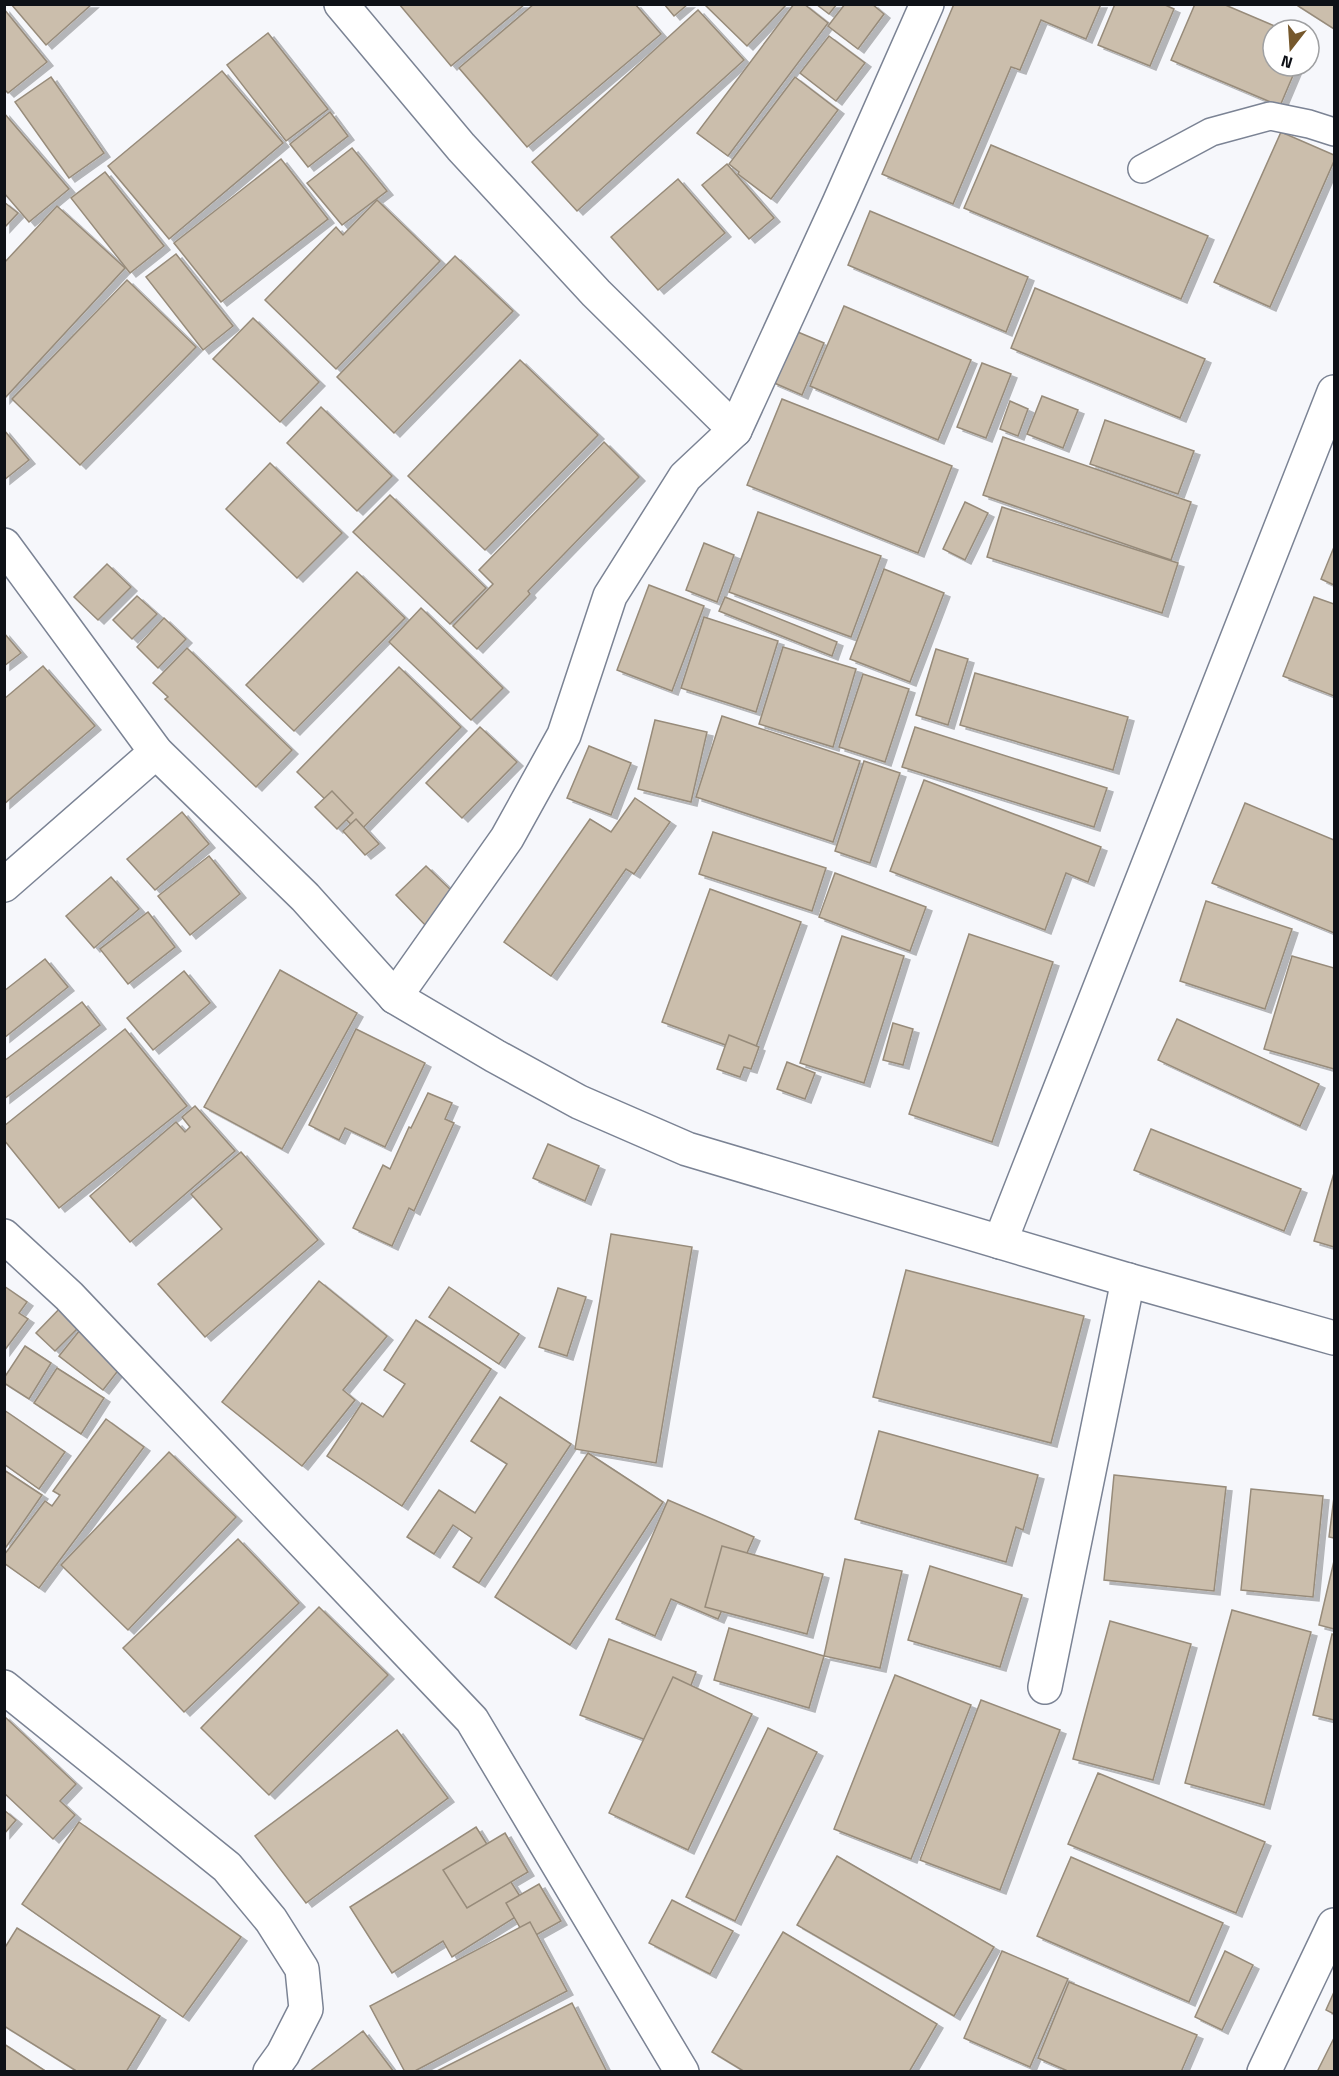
<svg xmlns="http://www.w3.org/2000/svg" width="1339" height="2076" font-family="'Titillium Web',sans-serif">
  <defs>
    <filter id="shadow"><feDropShadow dx="6" dy="4" stdDeviation="0" flood-color="#0004"/></filter>
  </defs>
  <rect width="100%" height="100%" fill="#f6f7fb"/>
  <g fill="#cbbeac" stroke="#978b7a" stroke-width="1.5" filter="url(#shadow)">
    <polygon points="11,4 92,4 46,45"/>
    <polygon points="399,4 525,4 451,66"/>
    <polygon points="534,4 635,4 661,34 527,147 459,68"/>
    <polygon points="664,4 688,4 674,16"/>
    <polygon points="704,4 787,4 747,46"/>
    <polygon points="794,4 804,4 828,23 728,156 697,133"/>
    <polygon points="816,4 837,4 829,14"/>
    <polygon points="845,4 872,4 884,14 858,49 828,26"/>
    <polygon points="954,4 1101,4 1086,39 1041,20 1020,70 1011,67 953,204 882,174"/>
    <polygon points="1115,4 1163,4 1174,9 1150,66 1098,45"/>
    <polygon points="1195,4 1223,4 1284,30 1273,30 1273,66 1297,66 1280,106 1171,60"/>
    <polygon points="1295,4 1334,4 1334,29"/>
    <polygon points="4,9 47,62 8,93 4,89"/>
    <polygon points="698,10 744,60 577,211 532,162"/>
    <polygon points="268,33 328,109 286,141 227,65"/>
    <polygon points="829,36 865,63 836,101 800,73"/>
    <polygon points="222,71 283,143 169,239 108,166"/>
    <polygon points="51,77 104,153 69,178 15,102"/>
    <polygon points="795,77 838,110 771,199 738,174 739,172 729,164"/>
    <polygon points="330,112 348,136 308,167 290,144"/>
    <polygon points="4,113 69,189 29,222 4,193"/>
    <polygon points="1281,132 1334,155 1334,161 1270,307 1214,282"/>
    <polygon points="991,145 1208,236 1181,299 964,208"/>
    <polygon points="352,148 387,191 342,225 307,183"/>
    <polygon points="281,159 328,219 221,302 174,243"/>
    <polygon points="727,164 774,218 749,239 702,185"/>
    <polygon points="105,172 164,246 130,273 71,198"/>
    <polygon points="678,179 725,233 658,290 611,237"/>
    <polygon points="377,200 440,261 336,369 265,300 336,227 343,235"/>
    <polygon points="4,202 18,213 4,228"/>
    <polygon points="57,206 125,268 4,399 4,263"/>
    <polygon points="870,211 1028,277 1006,332 848,265"/>
    <polygon points="176,254 233,326 203,350 146,277"/>
    <polygon points="455,256 513,311 394,433 337,377"/>
    <polygon points="127,280 196,347 80,465 12,399"/>
    <polygon points="1035,288 1205,359 1180,418 1011,348"/>
    <polygon points="844,306 971,360 938,440 810,386"/>
    <polygon points="253,318 319,382 280,422 213,359"/>
    <polygon points="793,330 824,343 802,395 772,382"/>
    <polygon points="520,360 598,435 485,550 408,476"/>
    <polygon points="982,363 1011,374 986,438 957,427"/>
    <polygon points="1042,396 1078,410 1063,448 1027,434"/>
    <polygon points="782,399 952,466 918,553 747,485"/>
    <polygon points="1010,401 1028,409 1018,436 1000,429"/>
    <polygon points="321,407 392,476 357,511 287,443"/>
    <polygon points="1105,420 1194,451 1178,494 1090,464"/>
    <polygon points="4,430 29,460 4,480"/>
    <polygon points="1003,437 1191,502 1171,560 983,495"/>
    <polygon points="604,442 639,477 528,591 530,594 477,649 453,626 493,584 479,570"/>
    <polygon points="270,463 342,533 297,578 226,509"/>
    <polygon points="390,495 486,588 450,624 353,532"/>
    <polygon points="965,502 988,513 965,560 943,549"/>
    <polygon points="1002,507 1178,563 1162,613 987,557"/>
    <polygon points="758,512 881,556 851,637 729,592"/>
    <polygon points="704,543 734,555 717,602 686,590"/>
    <polygon points="1334,547 1334,585 1321,579"/>
    <polygon points="107,564 131,587 98,620 74,597"/>
    <polygon points="884,569 944,593 910,682 850,659"/>
    <polygon points="357,572 405,618 294,731 246,685"/>
    <polygon points="649,585 704,606 672,691 617,670"/>
    <polygon points="137,596 157,614 132,639 113,620"/>
    <polygon points="725,597 837,642 832,656 719,611"/>
    <polygon points="1314,597 1334,604 1334,696 1283,676"/>
    <polygon points="421,608 503,688 471,720 389,642"/>
    <polygon points="704,617 778,641 756,712 681,688"/>
    <polygon points="164,618 186,639 158,668 137,647"/>
    <polygon points="4,633 21,653 4,666"/>
    <polygon points="783,647 856,669 833,747 759,724"/>
    <polygon points="187,648 292,750 256,787 165,699 168,697 153,683"/>
    <polygon points="936,649 968,659 948,725 916,715"/>
    <polygon points="43,666 95,726 4,804 4,699"/>
    <polygon points="399,667 461,727 359,832 297,772"/>
    <polygon points="975,673 1128,717 1113,770 960,725"/>
    <polygon points="863,674 909,689 885,762 839,747"/>
    <polygon points="722,716 860,761 833,842 696,797"/>
    <polygon points="655,720 707,732 691,802 638,789"/>
    <polygon points="480,727 517,762 462,818 426,783"/>
    <polygon points="915,727 1107,788 1094,827 902,767"/>
    <polygon points="589,746 631,763 611,815 567,798"/>
    <polygon points="864,761 900,773 870,863 835,851"/>
    <polygon points="924,780 1101,847 1088,882 1066,873 1045,930 890,871"/>
    <polygon points="332,791 353,813 337,829 315,807"/>
    <polygon points="635,798 670,822 634,874 626,869 551,976 504,942 590,819 611,832"/>
    <polygon points="1245,803 1334,840 1334,933 1212,883"/>
    <polygon points="182,812 209,844 155,890 127,859"/>
    <polygon points="356,819 379,844 365,855 343,831"/>
    <polygon points="713,832 826,868 812,911 699,874"/>
    <polygon points="209,856 240,894 190,935 158,896"/>
    <polygon points="426,866 458,897 428,928 396,895"/>
    <polygon points="835,873 926,907 910,951 819,917"/>
    <polygon points="111,877 139,909 94,948 66,916"/>
    <polygon points="710,889 801,922 753,1055 662,1022"/>
    <polygon points="1206,901 1292,929 1265,1009 1180,981"/>
    <polygon points="148,912 175,947 128,984 100,949"/>
    <polygon points="969,934 1053,962 992,1142 909,1114"/>
    <polygon points="842,936 904,956 864,1083 800,1063"/>
    <polygon points="1292,956 1334,968 1334,1069 1264,1049"/>
    <polygon points="45,959 68,987 4,1038 4,991"/>
    <polygon points="280,970 357,1013 282,1149 204,1107"/>
    <polygon points="184,971 210,1003 153,1050 127,1018"/>
    <polygon points="82,1002 100,1025 4,1099 4,1061"/>
    <polygon points="1177,1019 1319,1084 1300,1126 1158,1060"/>
    <polygon points="893,1023 913,1029 903,1065 883,1060"/>
    <polygon points="125,1029 187,1106 59,1208 4,1140 4,1126"/>
    <polygon points="356,1029 425,1063 385,1147 345,1128 339,1140 309,1125"/>
    <polygon points="729,1035 759,1047 751,1069 744,1067 740,1077 717,1069"/>
    <polygon points="787,1062 815,1073 805,1099 777,1089"/>
    <polygon points="428,1093 452,1103 445,1119 454,1123 414,1211 409,1208 392,1246 353,1228 383,1165 390,1169 409,1127 411,1128"/>
    <polygon points="195,1106 235,1151 130,1242 90,1196 176,1122 185,1132 190,1127 182,1117"/>
    <polygon points="1151,1129 1301,1189 1284,1231 1134,1170"/>
    <polygon points="548,1144 599,1166 585,1201 533,1178"/>
    <polygon points="241,1152 318,1240 205,1337 158,1284 222,1229 191,1194"/>
    <polygon points="1334,1173 1334,1247 1314,1241"/>
    <polygon points="611,1234 692,1247 656,1463 575,1449"/>
    <polygon points="906,1270 1084,1316 1051,1443 873,1397"/>
    <polygon points="319,1281 387,1336 343,1390 355,1400 302,1466 222,1402"/>
    <polygon points="4,1286 27,1302 19,1313 28,1319 4,1351"/>
    <polygon points="449,1287 519,1334 499,1364 429,1317"/>
    <polygon points="558,1288 586,1297 567,1356 539,1347"/>
    <polygon points="63,1305 83,1323 55,1351 36,1333"/>
    <polygon points="416,1320 491,1369 402,1506 327,1456 362,1403 383,1417 405,1384 384,1370"/>
    <polygon points="84,1325 127,1359 103,1390 59,1356"/>
    <polygon points="25,1346 51,1363 29,1399 4,1383 4,1378"/>
    <polygon points="57,1368 104,1398 81,1434 34,1403"/>
    <polygon points="500,1397 571,1444 479,1583 453,1567 472,1538 453,1525 434,1554 407,1537 439,1490 475,1513 507,1464 471,1441"/>
    <polygon points="4,1410 65,1452 39,1489 4,1464"/>
    <polygon points="106,1419 144,1447 39,1588 4,1563 4,1555 45,1501 52,1506 60,1495 53,1491"/>
    <polygon points="879,1431 1038,1475 1023,1530 1016,1527 1006,1562 855,1519"/>
    <polygon points="169,1452 236,1517 128,1630 61,1565"/>
    <polygon points="588,1453 663,1502 570,1645 495,1597"/>
    <polygon points="4,1470 42,1495 4,1550"/>
    <polygon points="1114,1475 1226,1487 1214,1591 1104,1580"/>
    <polygon points="1251,1489 1323,1496 1313,1597 1241,1590"/>
    <polygon points="1334,1497 1334,1538 1329,1537"/>
    <polygon points="668,1500 754,1537 718,1619 671,1599 655,1636 616,1619"/>
    <polygon points="238,1539 299,1603 184,1712 123,1648"/>
    <polygon points="722,1546 823,1574 807,1634 705,1607"/>
    <polygon points="845,1559 902,1571 880,1668 824,1656"/>
    <polygon points="1334,1561 1334,1629 1319,1625"/>
    <polygon points="930,1566 1022,1595 1000,1667 908,1640"/>
    <polygon points="319,1607 388,1675 269,1795 201,1728"/>
    <polygon points="1232,1610 1311,1632 1264,1805 1185,1783"/>
    <polygon points="1110,1621 1191,1644 1153,1780 1073,1759"/>
    <polygon points="729,1628 824,1656 809,1708 714,1680"/>
    <polygon points="1332,1634 1334,1635 1334,1720 1313,1715"/>
    <polygon points="609,1639 696,1672 667,1748 580,1715"/>
    <polygon points="895,1675 971,1705 911,1859 834,1829"/>
    <polygon points="673,1677 752,1714 688,1850 609,1813"/>
    <polygon points="981,1700 1060,1730 1000,1890 920,1860"/>
    <polygon points="4,1716 76,1784 60,1801 75,1815 53,1839 4,1793"/>
    <polygon points="768,1728 817,1752 735,1921 686,1897"/>
    <polygon points="397,1730 448,1798 306,1903 255,1836"/>
    <polygon points="1098,1773 1265,1842 1236,1913 1068,1844"/>
    <polygon points="4,1810 16,1820 4,1834"/>
    <polygon points="79,1822 241,1937 183,2017 22,1904"/>
    <polygon points="476,1827 528,1909 452,1957 443,1941 392,1973 350,1907"/>
    <polygon points="505,1833 528,1872 467,1908 443,1870"/>
    <polygon points="837,1856 994,1947 954,2016 797,1925"/>
    <polygon points="1071,1857 1223,1923 1189,2002 1037,1936"/>
    <polygon points="539,1884 561,1921 527,1940 506,1903"/>
    <polygon points="672,1900 733,1931 710,1974 649,1943"/>
    <polygon points="530,1922 567,1991 413,2072 405,2072 370,2006"/>
    <polygon points="17,1928 160,2016 126,2072 78,2072 4,2026 4,1949"/>
    <polygon points="783,1932 937,2024 909,2072 745,2072 712,2052"/>
    <polygon points="1002,1951 1068,1979 1030,2067 964,2038"/>
    <polygon points="1225,1951 1253,1965 1222,2030 1195,2017"/>
    <polygon points="1069,1982 1197,2035 1181,2072 1070,2072 1038,2058"/>
    <polygon points="1334,1992 1334,2014 1326,2010"/>
    <polygon points="572,2003 607,2072 435,2072"/>
    <polygon points="363,2031 394,2072 309,2072"/>
    <polygon points="1334,2038 1334,2072 1317,2072"/>
    <polygon points="4,2044 47,2072 4,2072"/>
  </g>
  <g fill="none" stroke-linecap="round" stroke-linejoin="round">
    <defs>
      <polyline id="service" points="1142,169 1211,132 1270,116 1309,124 1334,132"/>
      <g id="minor">
        <polyline points="341,4 461,147 596,293 735,430"/>
        <polyline points="4,545 156,752 305,897 395,997 495,1056 579,1102 687,1149 1128,1280 1334,1338"/>
        <polyline points="4,885 156,752"/>
        <polyline points="395,997 507,838 564,735 610,596 685,477 735,430 839,203 927,4"/>
        <polyline points="4,1236 69,1296 472,1720 682,2072"/>
        <polyline points="1000,1242 1334,392"/>
        <polyline points="4,1687 227,1867 271,1920 302,1969 306,2009 283,2054 270,2072"/>
        <polyline points="1045,1687 1128,1280"/>
        <polyline points="1264,2072 1334,1925"/>
      </g>
    </defs>
    <use href="#service" stroke="#7b8394" stroke-width="30"/>
    <use href="#minor" stroke="#7b8394" stroke-width="36"/>
    <use href="#service" stroke="#fff" stroke-width="27"/>
    <use href="#minor" stroke="#fff" stroke-width="33"/>
  </g>
  <rect width="1339" height="2076" fill="none" stroke="#0e1117" stroke-width="12"/>
  <g transform="translate(1291 48) rotate(197)"><circle r="28" fill="#ffffff" stroke="#9fa0a2" stroke-width="1.5"/>
  <path d="M0-4.5L10 22L0 15L-10 22Z" fill="#76582c"/>
  <text y="-9" font-size="16" font-weight="bold" text-anchor="middle" fill="#0e1117">N</text>
  </g>
</svg>
